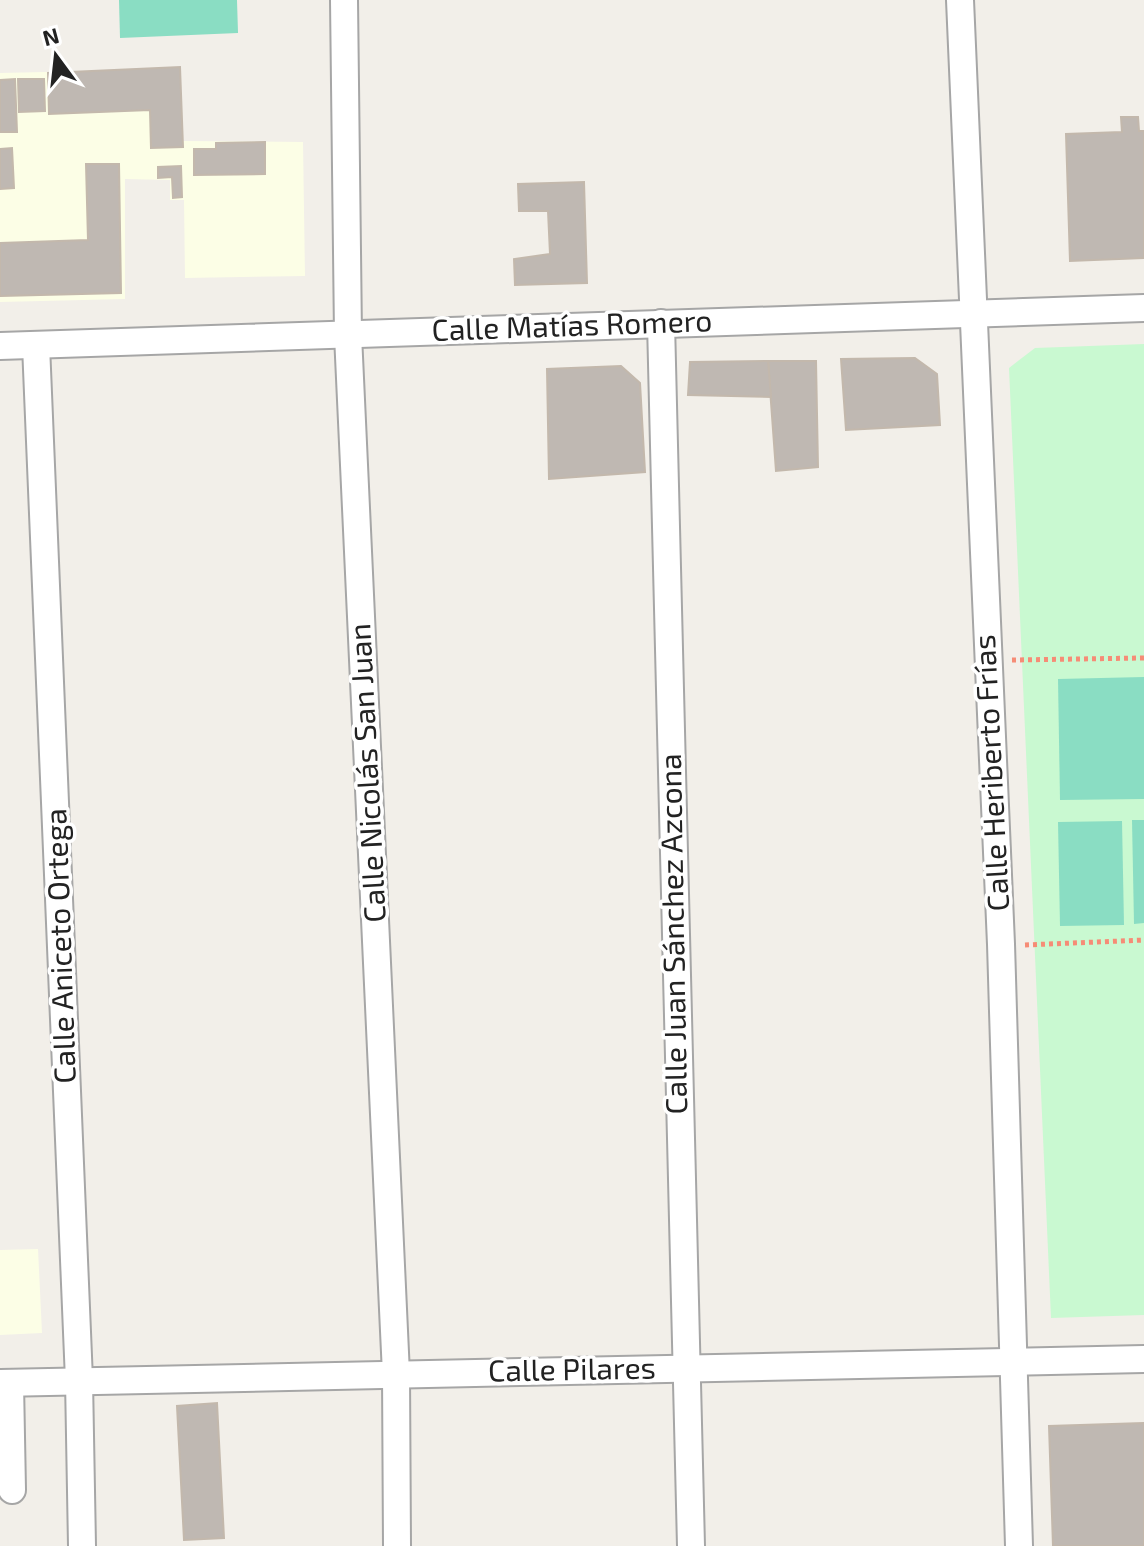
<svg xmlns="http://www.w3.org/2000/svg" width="1144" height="1546" font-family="'Exo 2',sans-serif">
  <rect width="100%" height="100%" fill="#f2efe9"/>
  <g fill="#fcfee6">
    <polygon points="179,69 181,141 303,142 305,276 185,278 184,200 170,200 170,180 125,179 125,299 0,302 0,73"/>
    <polygon points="38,1249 42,1333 0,1335 0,1250"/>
  </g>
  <polygon fill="#c9f9d1" points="1144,344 1144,1315 1051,1318 1009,368 1035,348"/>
  <g fill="#8addc3">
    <polygon points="119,0 237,0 238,33 120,38"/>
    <polygon points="1144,677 1144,799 1060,800 1058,679"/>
    <polygon points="1132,820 1144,820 1144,923 1134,924"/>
    <polygon points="1122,821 1124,925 1060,926 1058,822"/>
  </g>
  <g fill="#bfb8b2" stroke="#c3b8ac" stroke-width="2">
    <polygon points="180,67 183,147 151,148 150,110 49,114 48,73"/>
    <polygon points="15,79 17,132 0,132 0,80"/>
    <polygon points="18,79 44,79 45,111 19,112"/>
    <polygon points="1121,117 1138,117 1139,131 1144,131 1144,258 1070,261 1066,134 1122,132"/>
    <polygon points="265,142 265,174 194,175 194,149 216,149 216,143"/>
    <polygon points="12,148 14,188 0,189 0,149"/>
    <polygon points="86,164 119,164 121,293 0,296 0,243 88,240"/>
    <polygon points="181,166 182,197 173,198 172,177 158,178 158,167"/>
    <polygon points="584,182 587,283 515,285 514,259 550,254 548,211 519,211 518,184"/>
    <polygon points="915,358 937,374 940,425 846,430 841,359"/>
    <polygon points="768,361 816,361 818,467 776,471"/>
    <polygon points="768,361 771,397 688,395 690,362"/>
    <polygon points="621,366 640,383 645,472 549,479 547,369"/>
    <polygon points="217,1403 224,1538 184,1540 177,1406"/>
    <polygon points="1144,1423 1144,1546 1053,1546 1049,1426"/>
  </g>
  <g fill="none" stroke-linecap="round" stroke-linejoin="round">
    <defs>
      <g id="minor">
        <polyline points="344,0 348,335 396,1374 397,1546"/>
        <polyline points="960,0 1001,944 1019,1546"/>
        <polyline points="661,323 691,1546"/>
        <polyline points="36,345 79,1380 82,1546"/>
        <polyline points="0,346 1144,308"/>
        <polyline points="0,1383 1144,1359"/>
        <polyline points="10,1383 12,1490"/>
      </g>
    </defs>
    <use href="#minor" stroke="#a6a6a6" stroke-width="30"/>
    <g stroke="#f68c76" stroke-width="5" stroke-dasharray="4 4" stroke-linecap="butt">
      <polyline points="1012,660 1144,658"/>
      <polyline points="1025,945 1144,940"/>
    </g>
    <use href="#minor" stroke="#fff" stroke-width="26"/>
  </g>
  <g text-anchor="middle" stroke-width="7" stroke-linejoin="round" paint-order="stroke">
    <g font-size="30" fill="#222" stroke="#fff">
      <text transform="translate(572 326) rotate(-2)" y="10">Calle Matías Romero</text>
      <text transform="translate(368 773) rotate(-93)" y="10">Calle Nicolás San Juan</text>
      <text transform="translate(992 773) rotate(-93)" y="10">Calle Heriberto Frías</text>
      <text transform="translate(674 934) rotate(-91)" y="10">Calle Juan Sánchez Azcona</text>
      <text transform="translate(61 946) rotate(-92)" y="10">Calle Aniceto Ortega</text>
      <text transform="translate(572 1370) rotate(-1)" y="10">Calle Pilares</text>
    </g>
  </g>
  <g transform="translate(56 56) rotate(345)" stroke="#ffffff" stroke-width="6" paint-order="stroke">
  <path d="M0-6L14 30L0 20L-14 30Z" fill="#222222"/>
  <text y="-12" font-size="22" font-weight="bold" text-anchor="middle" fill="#222222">N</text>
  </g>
</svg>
